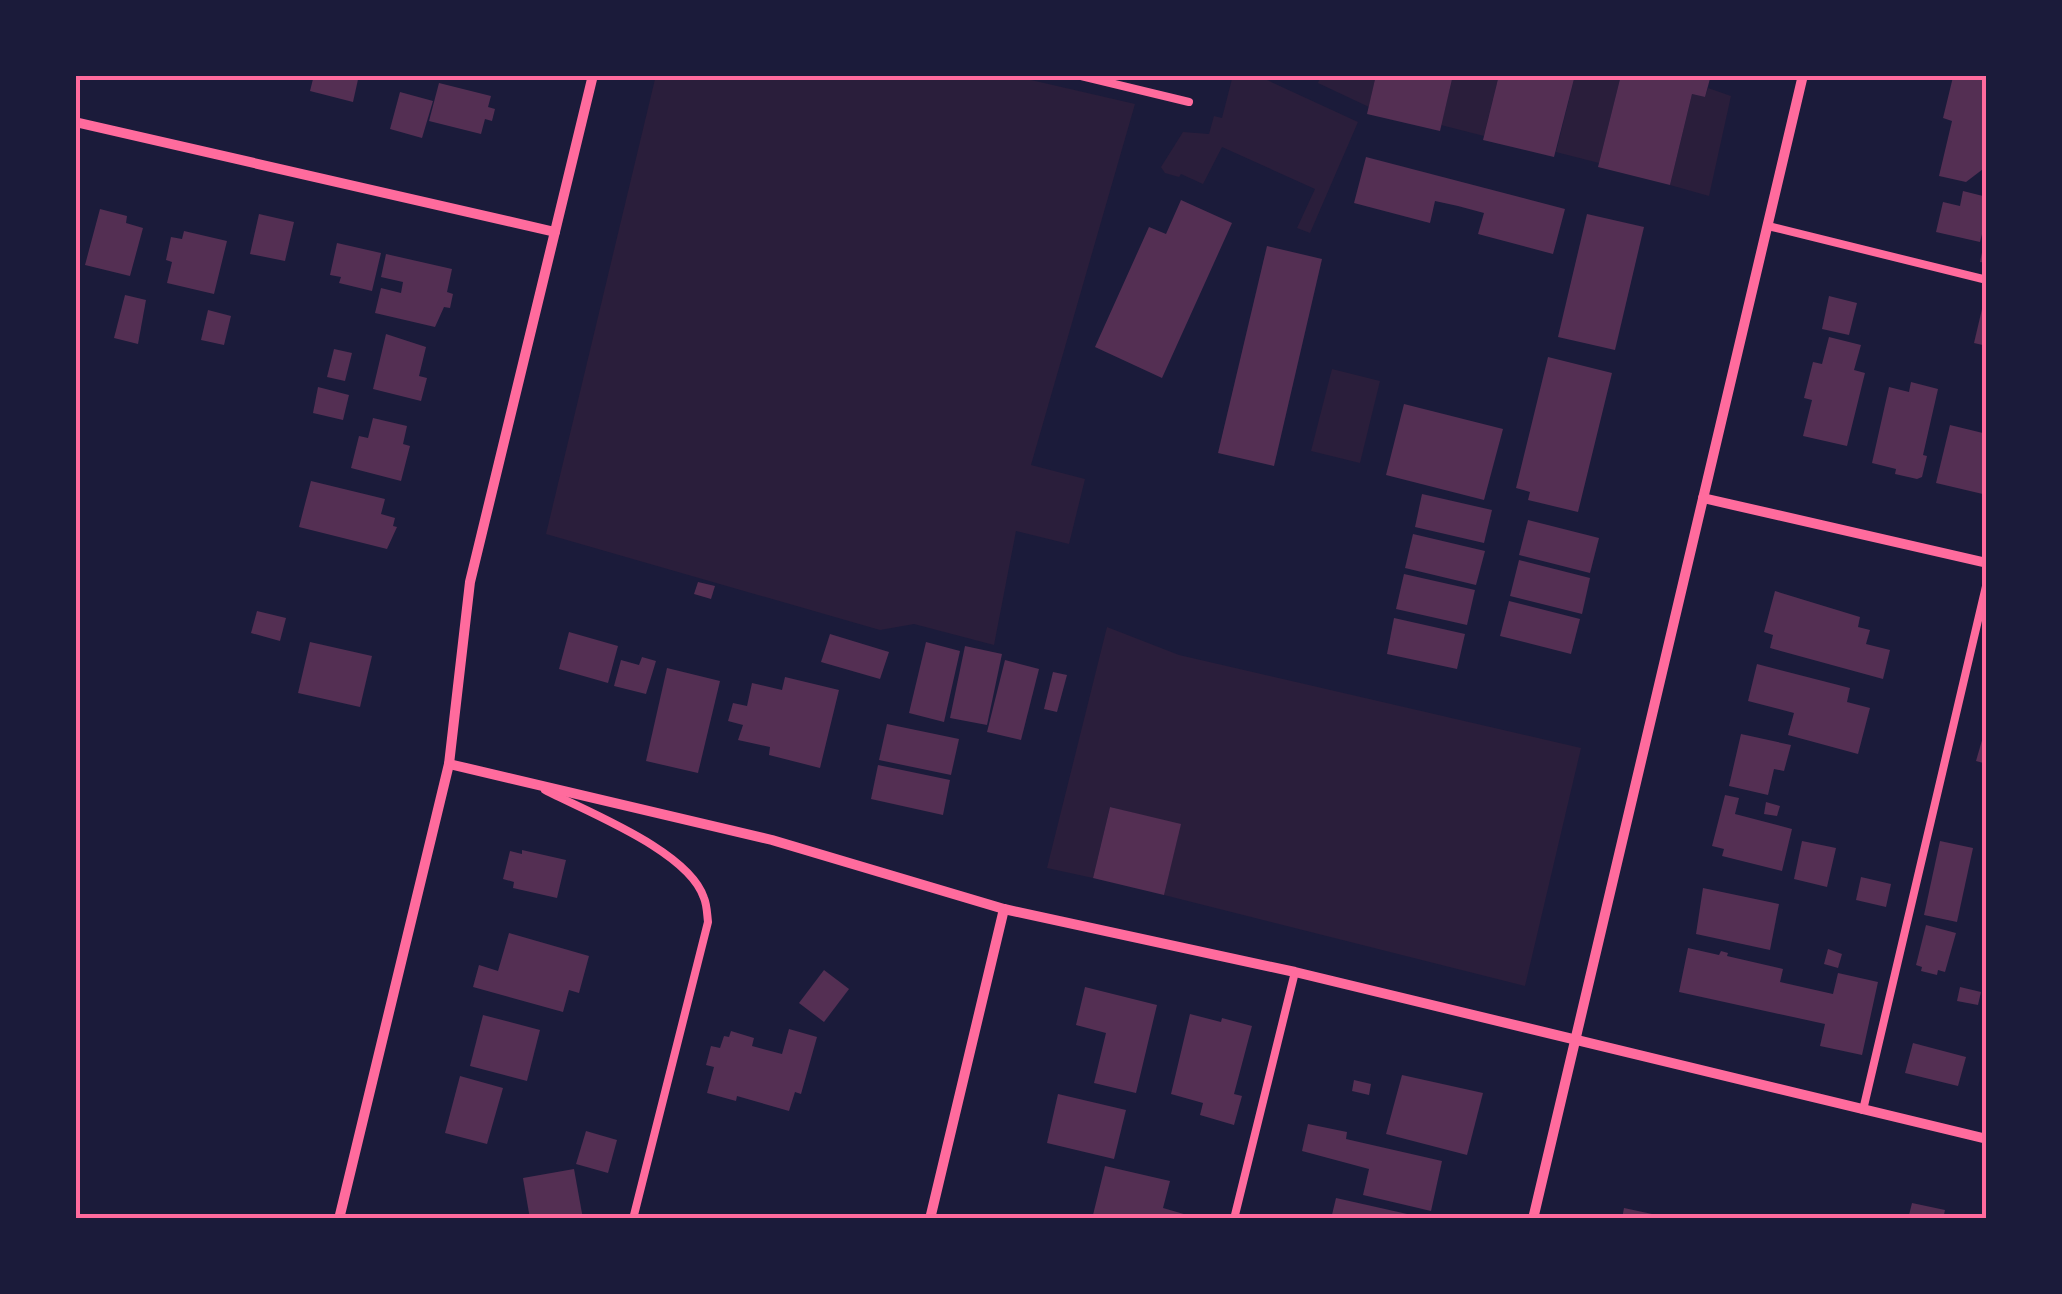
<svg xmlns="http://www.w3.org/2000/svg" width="2062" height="1294" font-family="'Zilla Slab',serif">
  <rect width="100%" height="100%" fill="#1b1b3a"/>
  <g fill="#2a1e3b">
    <polygon points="656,75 1009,75 1135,104 1031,465 1085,479 1069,544 1016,531 994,645 914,624 880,630 546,534"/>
    <polygon points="1233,75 1256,75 1358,122 1310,233 1297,228 1315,189 1222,147 1203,184 1181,174 1179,177 1165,173 1161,167 1183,132 1209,134 1214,116 1222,118"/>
    <polygon points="1321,75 1376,75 1369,107 1318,83"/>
    <polygon points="1453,75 1499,75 1484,136 1441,125"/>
    <polygon points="1575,75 1621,75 1599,163 1556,152"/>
    <polygon points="1708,88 1731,96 1709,196 1670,185 1692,94 1705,97"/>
    <polygon points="1332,369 1380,381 1360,463 1311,451"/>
    <polygon points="1107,627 1179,655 1581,748 1525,986 1164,895 1180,825 1110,807 1093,878 1047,868"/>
  </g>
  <g fill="#542f53">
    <polygon points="314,75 359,75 353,102 310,91"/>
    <polygon points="1376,75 1453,75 1440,131 1367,114"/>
    <polygon points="1499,75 1575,75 1554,157 1483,140"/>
    <polygon points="1621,75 1711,75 1705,97 1692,94 1670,185 1598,167"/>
    <polygon points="1969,75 1987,76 1987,166 1966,182 1939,176 1952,121 1943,118 1953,77 1967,80"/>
    <polygon points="439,83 491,96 488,107 495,109 492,121 485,119 481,134 429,121"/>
    <polygon points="400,92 433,101 422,138 390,129"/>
    <polygon points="1366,157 1565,209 1553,254 1478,234 1484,213 1458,206 1435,201 1430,223 1354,203"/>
    <polygon points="1963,191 1987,197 1987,214 1980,242 1936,232 1943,202 1960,206"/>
    <polygon points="1181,200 1232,223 1162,378 1095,347 1149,227 1166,234"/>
    <polygon points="100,209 127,216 126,223 143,228 130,276 85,265"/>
    <polygon points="259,214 294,222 285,261 250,254"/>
    <polygon points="1587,214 1644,227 1615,350 1558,337"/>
    <polygon points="184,231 227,241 214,294 167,283 172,262 166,260 171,237 182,239"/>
    <polygon points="1985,238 1987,239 1987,263 1980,262"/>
    <polygon points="337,243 381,253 372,291 339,283 341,277 330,275"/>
    <polygon points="1267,246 1322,259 1274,466 1218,453"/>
    <polygon points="386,254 452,269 447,292 453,294 450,308 444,307 435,327 375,313 381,288 401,293 403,282 381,277"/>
    <polygon points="125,295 146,300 138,344 114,338"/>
    <polygon points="1829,296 1857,303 1849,335 1822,329"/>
    <polygon points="1982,309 1987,310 1987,346 1974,343"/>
    <polygon points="208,310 231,316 224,345 201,340"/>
    <polygon points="386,334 426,347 419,376 427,378 421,401 373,389"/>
    <polygon points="1829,337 1861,345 1854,370 1865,373 1847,446 1803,436 1812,400 1804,398 1813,362 1822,364"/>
    <polygon points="334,349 352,353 345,381 327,377"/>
    <polygon points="1548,357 1612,373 1578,512 1528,500 1530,492 1516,488"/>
    <polygon points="1911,382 1938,389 1923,455 1927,456 1922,477 1917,479 1895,474 1896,469 1872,463 1889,387 1909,392"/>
    <polygon points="318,387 349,395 343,420 313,413"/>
    <polygon points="1404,404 1503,429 1484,500 1386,475"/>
    <polygon points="373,418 407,426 403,444 410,446 401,481 351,468 359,436 368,438"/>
    <polygon points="1950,425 1987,434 1987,495 1936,483"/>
    <polygon points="311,481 385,499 381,514 395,518 393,526 397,527 387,549 299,527"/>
    <polygon points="1422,494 1492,510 1484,543 1415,527"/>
    <polygon points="1528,520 1599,538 1590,573 1519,555"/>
    <polygon points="1413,534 1485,551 1476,585 1405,568"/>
    <polygon points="1519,560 1590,578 1582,614 1510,596"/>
    <polygon points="1404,574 1475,590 1467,625 1396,609"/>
    <polygon points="698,582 715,586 711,599 694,594"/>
    <polygon points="1775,591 1860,617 1858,627 1870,630 1866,644 1890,650 1883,679 1770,648 1773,635 1764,632"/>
    <polygon points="1509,601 1580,619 1571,654 1500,636"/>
    <polygon points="257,611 286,618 280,641 251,633"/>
    <polygon points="1394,618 1465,634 1457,669 1387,654"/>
    <polygon points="569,632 618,646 608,683 559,669"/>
    <polygon points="830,634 889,652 880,679 821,662"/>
    <polygon points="310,642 372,656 360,707 298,693"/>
    <polygon points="926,642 960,651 944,722 909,713"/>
    <polygon points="965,646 1002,654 987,725 950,718"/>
    <polygon points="642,657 656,661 646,694 614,686 621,660 639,665"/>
    <polygon points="1005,660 1039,669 1021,740 987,732"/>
    <polygon points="1757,664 1850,688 1847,702 1870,708 1858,754 1788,735 1794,713 1748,701"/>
    <polygon points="667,668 720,681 698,773 646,761"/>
    <polygon points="1053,672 1067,675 1057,712 1044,709"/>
    <polygon points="785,677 839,690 820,768 769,755 770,747 738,740 743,725 728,721 733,703 747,706 752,683 782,690"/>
    <polygon points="1987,723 1987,764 1976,761"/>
    <polygon points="887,724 959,739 951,775 879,760"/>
    <polygon points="1741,734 1791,745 1784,771 1774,769 1768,795 1729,786"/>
    <polygon points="878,765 950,780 943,815 871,799"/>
    <polygon points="1725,795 1739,798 1735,814 1792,829 1782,871 1722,856 1724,849 1712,846"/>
    <polygon points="1766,802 1780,806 1777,816 1764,814"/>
    <polygon points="1110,807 1181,824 1164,895 1093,878"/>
    <polygon points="1802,841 1836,848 1827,887 1794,879"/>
    <polygon points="1940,841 1973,848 1957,922 1924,915"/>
    <polygon points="522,850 566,860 557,898 513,888 514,882 503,879 510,851 522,854"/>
    <polygon points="1861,877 1891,884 1886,907 1856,900"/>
    <polygon points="1703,888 1779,904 1770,950 1696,934"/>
    <polygon points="1926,925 1956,933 1945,972 1938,970 1937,975 1921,971 1922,967 1916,965"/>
    <polygon points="509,933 589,956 579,993 569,990 563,1012 473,987 479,965 498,971"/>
    <polygon points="1688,948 1719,955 1721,951 1728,953 1727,956 1783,969 1780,982 1833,994 1838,973 1878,982 1862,1055 1820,1046 1825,1024 1679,992"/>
    <polygon points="1828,949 1842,954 1838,968 1824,964"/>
    <polygon points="824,970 849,989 824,1022 799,1003"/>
    <polygon points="1085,987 1157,1005 1136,1093 1094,1083 1106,1033 1076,1025"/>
    <polygon points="1960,987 1981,992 1978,1005 1957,1001"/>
    <polygon points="1190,1014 1221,1022 1222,1018 1252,1026 1234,1094 1242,1096 1234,1125 1200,1115 1203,1103 1171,1094"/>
    <polygon points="483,1015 540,1030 527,1081 470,1066"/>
    <polygon points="789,1029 817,1037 801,1094 795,1092 789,1111 737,1096 736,1101 707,1093 714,1067 706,1065 711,1046 720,1048 724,1036 729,1037 731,1031 754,1038 752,1046 782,1054"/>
    <polygon points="1913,1043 1966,1057 1958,1086 1905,1073"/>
    <polygon points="1402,1075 1483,1093 1467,1155 1386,1134"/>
    <polygon points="460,1076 503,1088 487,1144 445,1133"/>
    <polygon points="1354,1080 1371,1084 1369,1095 1352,1091"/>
    <polygon points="1058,1094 1126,1110 1114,1159 1047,1143"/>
    <polygon points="1308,1124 1347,1132 1346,1139 1442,1161 1431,1211 1363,1195 1369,1169 1302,1151"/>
    <polygon points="586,1131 617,1140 608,1173 576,1164"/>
    <polygon points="1105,1166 1170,1181 1163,1208 1201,1219 1109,1219 1093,1215"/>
    <polygon points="574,1169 583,1219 530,1219 523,1178"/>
    <polygon points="1336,1198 1425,1218 1425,1219 1331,1219"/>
    <polygon points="1912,1203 1945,1210 1943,1219 1908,1219"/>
    <polygon points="1624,1208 1666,1217 1666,1219 1622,1219"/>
  </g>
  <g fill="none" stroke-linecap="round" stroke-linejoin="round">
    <g stroke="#ff6b9d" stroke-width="8">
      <polyline points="1077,75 1189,102"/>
      <polyline points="1768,226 1987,280"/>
      <path d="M545,790C587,812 689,851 704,898C707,905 707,914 708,922L633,1219"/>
      <polyline points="1863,1110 1987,582"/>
      <polyline points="1234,1219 1295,972"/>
    </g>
    <g stroke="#ff6b9d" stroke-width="10">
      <polyline points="75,122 555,232"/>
      <polyline points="1703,498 1987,563"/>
      <polyline points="449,764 772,840 1004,909 1295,972 1987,1139"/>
      <polyline points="339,1219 449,764 470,582 593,75"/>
      <polyline points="930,1219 1004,909"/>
      <polyline points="1533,1219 1803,75"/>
    </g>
  </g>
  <rect width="2062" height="1294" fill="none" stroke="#1b1b3a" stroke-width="155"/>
  <rect x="78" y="78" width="1906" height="1138" fill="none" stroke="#ff6b9d" stroke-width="4"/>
</svg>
